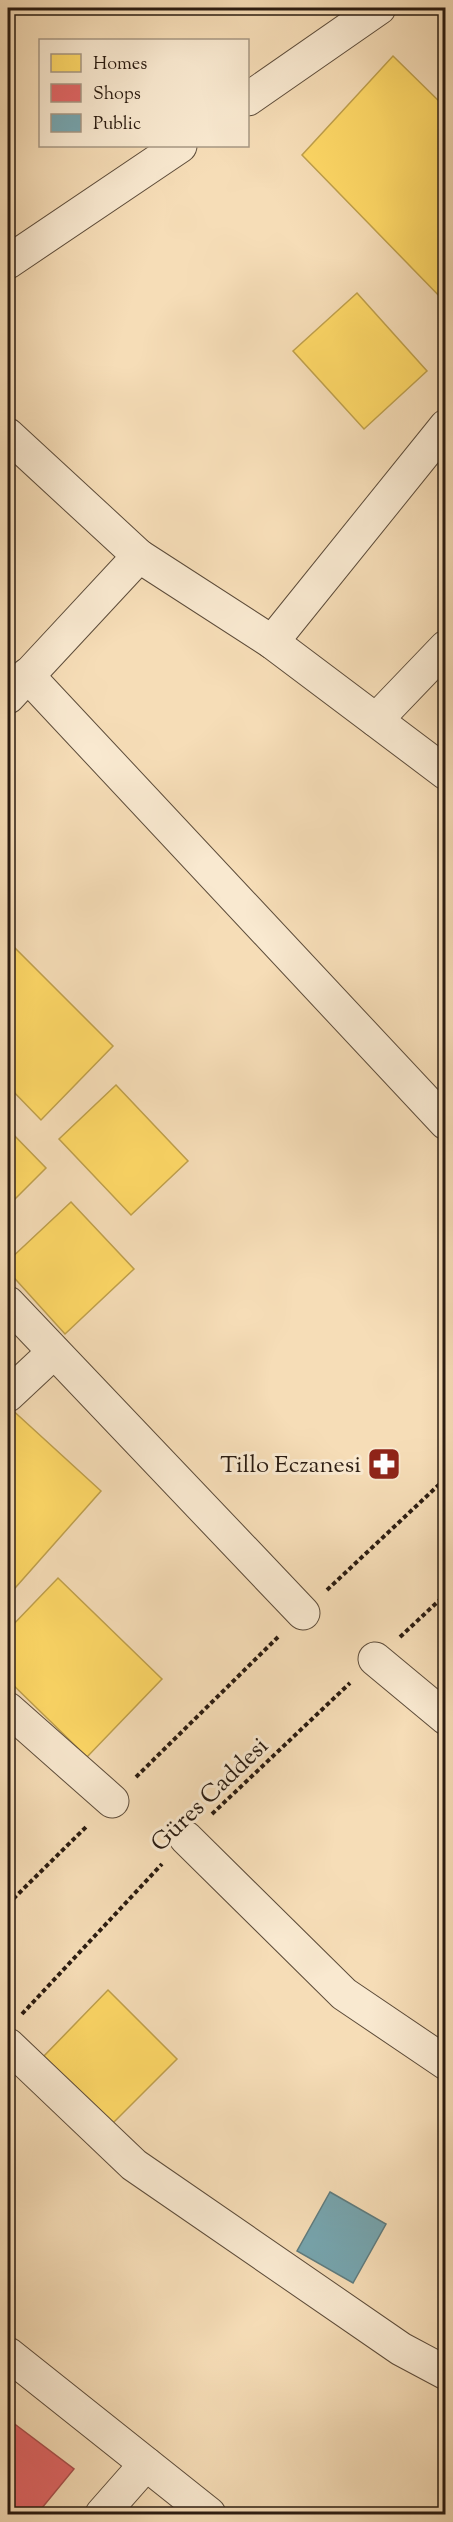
<svg xmlns="http://www.w3.org/2000/svg" width="453" height="2522" font-family="'Sorts Mill Goudy',serif">
  <rect width="100%" height="100%" fill="#f6ddb7"/>
  <filter id="stains"><feTurbulence type="fractalNoise" baseFrequency=".00333" numOctaves="4"/><feColorMatrix values="0 0 0 0 .2 0 0 0 0 .09 0 0 0 0 .02 0 0 0 .5 -.17"/></filter>
  <radialGradient id="worn" r=".72"><stop offset=".6" stop-color="#630" stop-opacity="0"/><stop offset="1" stop-color="#630" stop-opacity=".3"/></radialGradient>
  <g fill="#ffd966" stroke="#bfa04c" stroke-width="1.5">
    <polygon points="393,56 446,108 445,302 302,155"/>
    <polygon points="357,293 427,371 364,429 293,351"/>
    <polygon points="8,941 113,1046 41,1120 8,1086"/>
    <polygon points="116,1085 188,1161 131,1215 59,1139"/>
    <polygon points="8,1129 46,1168 8,1206"/>
    <polygon points="71,1202 134,1269 65,1334 8,1271 8,1261"/>
    <polygon points="8,1406 101,1491 8,1596"/>
    <polygon points="58,1578 162,1679 87,1757 8,1680 8,1630"/>
    <polygon points="108,1990 177,2059 112,2124 43,2057"/>
  </g>
  <polygon fill="#e06666" stroke="#a9504c" stroke-width="1.5" points="8,2419 74,2469 37,2514 8,2514"/>
  <polygon fill="#76a5af" stroke="#5f7c7f" stroke-width="1.5" points="330,2192 386,2224 353,2283 297,2251"/>
  <g fill="none" stroke-linecap="round" stroke-linejoin="round">
    <defs>
      <g id="minor">
        <polyline points="248,99 379,8"/>
        <polyline points="8,262 180,146"/>
        <polyline points="8,435 139,556 272,642 446,773"/>
        <polyline points="272,642 446,426"/>
        <polyline points="27,675 446,1123"/>
        <polyline points="8,697 139,556"/>
        <polyline points="376,720 446,647"/>
        <polyline points="8,1303 303,1613"/>
        <polyline points="8,1395 54,1352"/>
        <polyline points="375,1659 446,1718"/>
        <polyline points="8,1709 112,1801"/>
        <polyline points="186,1838 344,1994 446,2063"/>
        <polyline points="8,2045 134,2165 401,2349 446,2373"/>
        <polyline points="8,2354 209,2514"/>
        <polyline points="102,2514 146,2464"/>
      </g>
    </defs>
    <use href="#minor" stroke="#5d4c3a" stroke-width="35"/>
    <g stroke="#2a1b10" stroke-width="4" stroke-dasharray="4.5 3" stroke-linecap="butt">
      <polyline points="327,1590 446,1478"/>
      <polyline points="400,1637 446,1594"/>
      <polyline points="136,1777 278,1637"/>
      <polyline points="212,1814 350,1683"/>
      <polyline points="8,1904 88,1825"/>
      <polyline points="22,2014 162,1864"/>
    </g>
    <use href="#minor" stroke="#f9e9d0" stroke-width="33"/>
  </g>
  <defs>
    <symbol id="pharmacy-square" viewBox="-11 -11 22 22"><rect x="-9" y="-9" width="18" height="18" rx="4" fill="#8f2418" stroke="#f9e9d0"/><path d="M-2-6h4v4h4v4h-4v4h-4v-4h-4v-4h4Z" fill="#fff"/></symbol>
  </defs>
  <g fill-rule="evenodd">
    <use href="#pharmacy-square" x="365" y="1445" width="38" height="38"/>
  </g>
  <g text-anchor="middle" stroke-width="6" stroke-linejoin="round" paint-order="stroke">
    <g font-size="24" fill="#2a1b10" stroke="#f9e9d0" text-anchor="end">
      <text x="361" y="1472">Tillo Eczanesi</text>
    </g>
    <g font-size="24" fill="#2a1b10" stroke="#f9e9d0">
      <text transform="translate(209 1794) rotate(-44)" y="8">Güres Caddesi</text>
    </g>
  </g>
  <rect width="453" height="2522" fill="none" stroke="#f6ddb7" stroke-width="30"/>
  <rect x="9" y="9" width="435" height="2504" fill="none" stroke="#2a1b10" stroke-width="3"/>
  <rect x="15" y="15" width="423" height="2492" fill="none" stroke="#2a1b10" stroke-width="1.5"/>
  <rect x="39" y="39" width="210" height="108" fill="#f9e9d0" stroke="#a69783" stroke-width="1.5"/>
  <rect x="51" y="54" width="30" height="18" fill="#ffd966" stroke="#a69783" stroke-width="1.5"/>
  <text x="93" y="69" font-size="18" fill="#2a1b10">Homes</text>
  <rect x="51" y="84" width="30" height="18" fill="#e06666" stroke="#a69783" stroke-width="1.5"/>
  <text x="93" y="99" font-size="18" fill="#2a1b10">Shops</text>
  <rect x="51" y="114" width="30" height="18" fill="#76a5af" stroke="#a69783" stroke-width="1.5"/>
  <text x="93" y="129" font-size="18" fill="#2a1b10">Public</text>
  <rect width="100%" height="100%" filter="url(#stains)"/>
  <rect width="100%" height="100%" fill="url(#worn)"/>
</svg>
